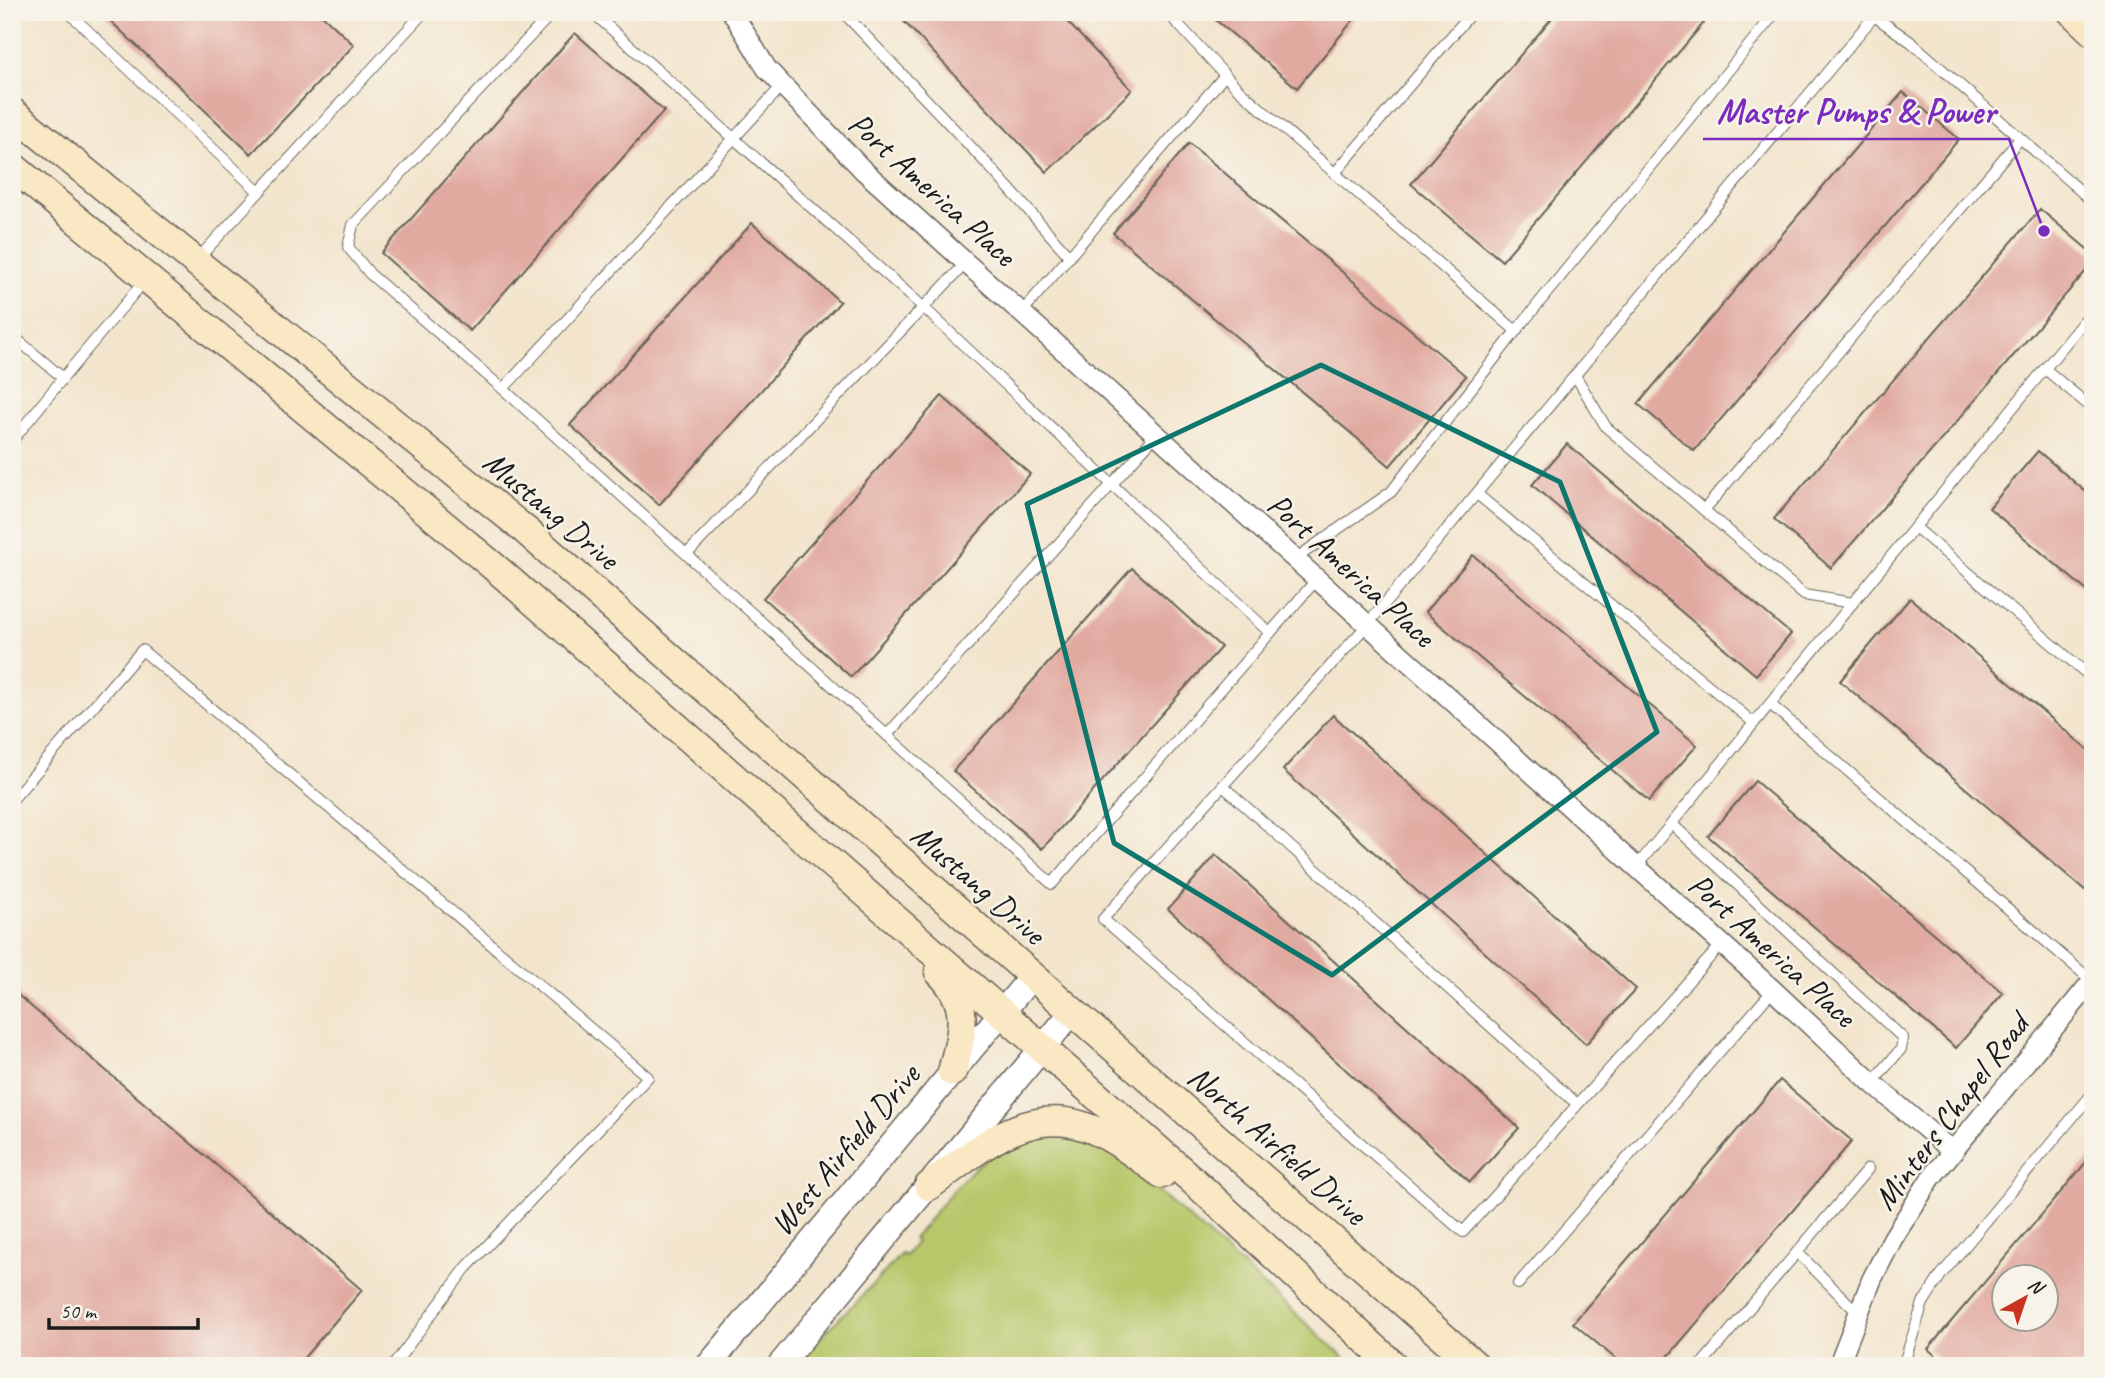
<svg xmlns="http://www.w3.org/2000/svg" width="2105" height="1378" font-family="Caveat,sans-serif">
  <rect width="100%" height="100%" fill="#f7f3e8"/>
  <filter id="ink" filterUnits="userSpaceOnUse"><feTurbulence type="fractalNoise" baseFrequency=".0143" numOctaves="2"/><feDisplacementMap in="SourceGraphic" scale="14" xChannelSelector="R" yChannelSelector="G"/><feConvolveMatrix kernelMatrix="1 2 1 2 8 2 1 2 1" color-interpolation-filters="sRGB"/></filter>
  <filter id="wash" filterUnits="userSpaceOnUse"><feTurbulence type="fractalNoise" baseFrequency=".00686" numOctaves="4" result="noise"/><feDisplacementMap in="SourceGraphic" scale="28" xChannelSelector="R" yChannelSelector="G"/><feGaussianBlur stdDeviation="1.57" result="paint"/><feColorMatrix in="noise" values="0 0 0 0 0 0 0 0 0 0 0 0 0 0 0 0 0 1.4 0 .05"/><feComposite in="paint" operator="in"/></filter>
  <g filter="url(#wash)">
    <rect width="100%" height="100%" fill="#f3e5cd"/>
    <path fill="#b7c769" stroke="#6a7242" stroke-width="2" d="M1047,1135L1075,1136L1117,1154L1354,1366H794C828,1326 868,1293 901,1254L905,1256L916,1242L913,1239C951,1194 983,1141 1047,1135Z"/>
    <g id="blocks">
      <g fill="#e1aaa1" fill-rule="evenodd">
        <polygon points="101,12 319,12 354,45 251,154"/>
        <polygon points="895,12 1058,12 1132,90 1047,172"/>
        <polygon points="1206,12 1360,12 1297,88"/>
        <polygon points="1557,12 1713,12 1502,261 1411,184"/>
        <polygon points="575,33 664,111 470,331 381,253"/>
        <polygon points="1903,92 1959,139 1694,451 1638,404"/>
        <polygon points="1189,143 1466,376 1390,466 1113,233"/>
        <polygon points="2040,209 2093,254 2093,263 1831,568 1774,519"/>
        <polygon points="752,223 840,302 659,505 570,425"/>
        <polygon points="942,396 1030,474 851,677 763,598"/>
        <polygon points="1567,444 1791,634 1756,675 1532,485"/>
        <polygon points="2038,451 2093,498 2093,596 1989,508"/>
        <polygon points="1473,555 1697,745 1649,801 1425,612"/>
        <polygon points="1132,568 1221,647 1042,849 953,771"/>
        <polygon points="1910,598 2093,754 2093,897 1840,681"/>
        <polygon points="1333,715 1636,989 1586,1044 1283,770"/>
        <polygon points="1755,781 2003,993 1956,1048 1708,836"/>
        <polygon points="1216,855 1519,1128 1470,1182 1168,909"/>
        <polygon points="12,990 362,1290 297,1366 12,1366"/>
        <polygon points="1780,1080 1852,1141 1660,1366 1624,1366 1573,1323"/>
        <path d="M2093,1154V1366H1947L1928,1349ZM2004,1277H2046V1319H2004Z"/>
      </g>
    </g>
  </g>
  <g filter="url(#ink)">
    <use href="#blocks" fill-opacity="0" stroke="#67625a" stroke-width="2"/>
    <g fill="none" stroke-linecap="round" stroke-linejoin="round">
      <defs>
        <g id="service">
          <polyline points="68,12 259,192"/>
          <polyline points="592,12 923,307 1270,633"/>
          <polyline points="843,12 989,166 1070,257"/>
          <polyline points="1167,12 1237,88 1516,331 1776,12"/>
          <polyline points="782,86 503,389 1052,884 1317,579"/>
          <polyline points="1335,173 1472,12"/>
          <polyline points="196,261 424,12"/>
          <polyline points="1022,312 1225,75"/>
          <polyline points="12,335 63,378 12,441"/>
          <polyline points="2045,369 2093,409"/>
          <polyline points="1575,375 1606,427 1804,595 1853,603"/>
          <polyline points="63,378 146,279"/>
          <polyline points="503,389 370,274 348,247 353,225 553,12"/>
          <polyline points="1477,494 1754,723"/>
          <polyline points="1704,510 2019,140"/>
          <polyline points="1915,527 2093,679"/>
          <polyline points="687,554 966,263"/>
          <polyline points="1295,559 1391,492 1516,331"/>
          <polyline points="1770,704 2092,981"/>
          <polyline points="887,735 1157,434"/>
          <polyline points="1223,786 1577,1104"/>
          <polyline points="12,800 142,650 648,1077 466,1268 393,1366"/>
          <polyline points="1672,824 1903,1038 1901,1049 1872,1083"/>
          <polyline points="1636,867 2093,310"/>
          <polyline points="1722,944 1463,1232 1103,919 1367,625 1874,16 1911,42 2093,202"/>
          <polyline points="1797,1252 1858,1313"/>
          <polyline points="1518,1284 1773,990"/>
          <polyline points="1700,1366 1868,1169"/>
          <polyline points="1903,1366 1923,1303 1941,1275 2093,1093"/>
        </g>
        <g id="minor">
          <polyline points="732,12 767,69 863,170 1773,990 1872,1083 1953,1152"/>
          <polyline points="1838,1366 1872,1279 1893,1238 1931,1178 2093,980"/>
        </g>
        <g id="tertiary">
          <polyline points="708,1366 1032,976"/>
          <polyline points="779,1366 1073,1011"/>
        </g>
        <g id="secondary">
          <polyline points="2072,12 2093,32"/>
          <polyline points="12,112 525,530 1476,1366"/>
          <polyline points="12,166 499,571 1198,1185 1394,1366"/>
          <path d="M939,972C972,1004 962,1032 952,1072"/>
          <path d="M929,1186C974,1153 1024,1106 1083,1126C1112,1135 1138,1157 1162,1174"/>
        </g>
      </defs>
      <use href="#service" stroke="#67625a" stroke-width="12"/>
      <use href="#minor" stroke="#67625a" stroke-width="22"/>
      <use href="#tertiary" stroke="#67625a" stroke-width="27"/>
      <use href="#secondary" stroke="#67625a" stroke-width="31"/>
      <use href="#service" stroke="#fff" stroke-width="10"/>
      <use href="#minor" stroke="#fff" stroke-width="19"/>
      <use href="#tertiary" stroke="#fff" stroke-width="24"/>
      <use href="#secondary" stroke="#fae7c3" stroke-width="28"/>
    </g>
  </g>
  <path fill="none" stroke="#0f766e" stroke-width="5" stroke-linejoin="round" d="M1321,365L1560,482L1657,732L1332,975L1114,843L1027,504Z"/>
  <g text-anchor="middle" stroke-width="5" stroke-linejoin="round" paint-order="stroke">
    <g font-size="33" fill="#1c1c1c" stroke="#f7f3e8">
      <text transform="translate(933 188) rotate(42)" y="12">Port America Place</text>
      <text transform="translate(552 509) rotate(40)" y="12">Mustang Drive</text>
      <text transform="translate(1352 569) rotate(42)" y="12">Port America Place</text>
      <text transform="translate(979 883) rotate(41)" y="12">Mustang Drive</text>
      <text transform="translate(1773 949) rotate(42)" y="12">Port America Place</text>
      <text transform="translate(1950 1111) rotate(-53)" y="12">Minters Chapel Road</text>
      <text transform="translate(1278 1144) rotate(41)" y="12">North Airfield Drive</text>
      <text transform="translate(844 1149) rotate(-50)" y="12">West Airfield Drive</text>
    </g>
  </g>
  <path fill="none" stroke="#7b2cbf" stroke-width="2.5" d="M2044 231L2009 139H1703"/>
  <circle fill="#7b2cbf" stroke="#f7f3e8" stroke-width="2.5" cx="2044" cy="231" r="7"/>
  <g font-size="35" text-anchor="middle" font-weight="bold" fill="#7b2cbf" stroke="#f7f3e8" stroke-width="5" stroke-linejoin="round" paint-order="stroke">
    <text x="1856" y="123">Master Pumps &amp; Power</text>
  </g>
  <rect width="2105" height="1378" fill="none" stroke="#f7f3e8" stroke-width="42"/>
  <g transform="translate(2025 1298) rotate(40)"><circle r="33" fill="#f7f3e8" stroke="#9f9d96" stroke-width="2"/>
  <path d="M0-5L12 26L0 18L-12 26Z" fill="#c8321e"/>
  <text y="-10" font-size="19" font-weight="bold" text-anchor="middle" fill="#1c1c1c">N</text>
  </g>
  <path d="M49 1318v10h149v-10" fill="none" stroke="#1c1c1c" stroke-width="3.5"/>
  <text x="60" y="1318" font-size="21" fill="#1c1c1c" stroke="#f7f3e8" stroke-width="5" paint-order="stroke">50 m</text>
</svg>
